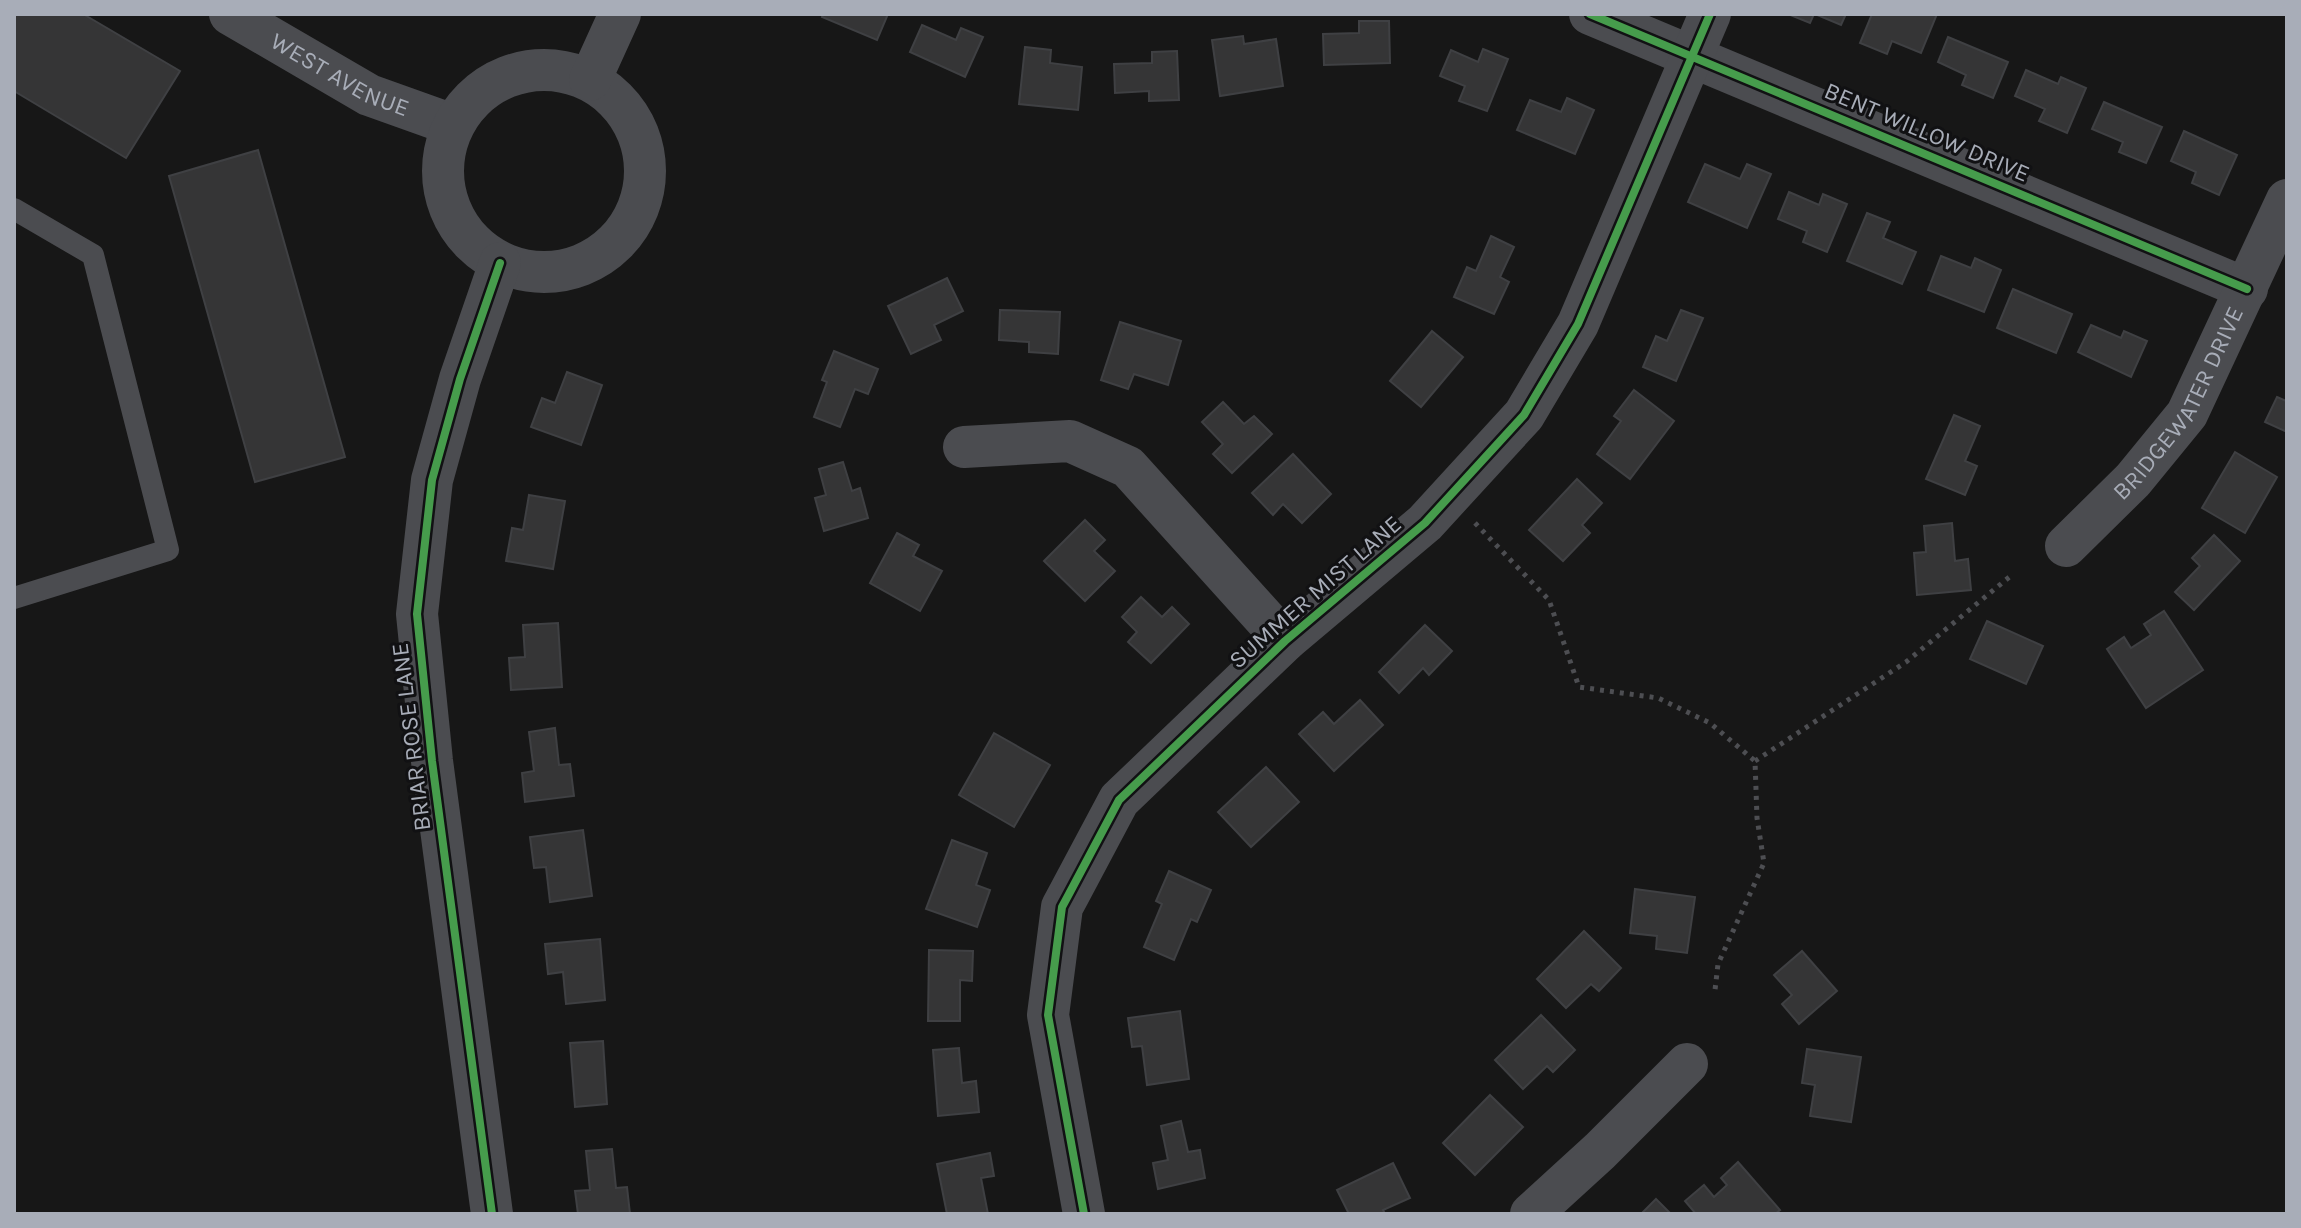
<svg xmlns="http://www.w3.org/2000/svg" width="2301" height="1228" font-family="Karla,sans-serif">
  <rect width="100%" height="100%" fill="#171717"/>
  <g fill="#353536" stroke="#3f4043" stroke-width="2">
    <polygon points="14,14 83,14 180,71 126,158 14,91"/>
    <polygon points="823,14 888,14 877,40 822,17"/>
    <polygon points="1788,14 1814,14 1810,23"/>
    <polygon points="1815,14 1846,14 1841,25"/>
    <polygon points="1872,14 1937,14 1921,53 1892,41 1887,54 1860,43"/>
    <polygon points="1359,21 1389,21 1390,63 1324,65 1323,34 1359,33"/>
    <polygon points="922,25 956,40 961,28 983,37 965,77 910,52"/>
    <polygon points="1243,36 1244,44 1276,39 1283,86 1220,96 1212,40"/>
    <polygon points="1948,37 2008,62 1993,98 1962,85 1966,75 1938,62"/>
    <polygon points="1025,47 1051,50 1050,63 1082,67 1078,110 1019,104"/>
    <polygon points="1483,49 1508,59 1487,111 1459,101 1465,86 1440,76 1451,50 1478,62"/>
    <polygon points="1177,51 1179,100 1149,101 1149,91 1115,93 1114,64 1152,63 1152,52"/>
    <polygon points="2026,70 2058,84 2061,77 2086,88 2067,133 2039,121 2045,109 2015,96"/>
    <polygon points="1567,98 1594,110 1575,154 1517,130 1530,100 1561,112"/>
    <polygon points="2104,102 2162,127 2146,163 2119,152 2123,142 2092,129"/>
    <polygon points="2184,131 2237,155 2219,195 2192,183 2196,172 2171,161"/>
    <polygon points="258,150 345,457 255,482 169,176"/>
    <polygon points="1705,164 1740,179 1747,164 1771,174 1747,228 1688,202"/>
    <polygon points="1789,192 1819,205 1823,194 1847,204 1827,252 1803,242 1807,231 1778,219"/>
    <polygon points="1867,213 1890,222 1883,238 1916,252 1902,284 1847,261"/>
    <polygon points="1491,236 1514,247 1500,277 1509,282 1494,314 1454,297 1467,267 1476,271"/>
    <polygon points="1941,256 1971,268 1975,258 2001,270 1984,312 1928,290"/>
    <polygon points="947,278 963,311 934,325 941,340 911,354 888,306"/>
    <polygon points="2013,289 2072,314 2056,353 1997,328"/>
    <polygon points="1000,310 1060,312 1058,354 1029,352 1029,342 999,340"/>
    <polygon points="1681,310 1703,318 1676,381 1643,367 1656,336 1667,341"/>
    <polygon points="1120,322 1181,341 1168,385 1134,374 1128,389 1101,380"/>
    <polygon points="2091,325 2121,338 2124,331 2147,341 2131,377 2078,352"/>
    <polygon points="1432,331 1463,357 1421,407 1390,381"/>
    <polygon points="834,351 878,369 868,394 855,389 840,427 814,417 827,382 822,380"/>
    <polygon points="567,372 602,385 581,445 531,427 542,398 555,403"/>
    <polygon points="1634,390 1674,421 1630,479 1597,454 1621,421 1614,416"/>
    <polygon points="2277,397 2286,401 2287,399 2287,432 2265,422"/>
    <polygon points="1223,402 1244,424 1254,416 1272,434 1232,473 1213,454 1223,444 1202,422"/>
    <polygon points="1954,415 1980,426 1965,461 1977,466 1965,495 1926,479"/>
    <polygon points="2235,452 2277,477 2245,533 2202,508"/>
    <polygon points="1293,454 1331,494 1302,523 1283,504 1273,515 1252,493"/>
    <polygon points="843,462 852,491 860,488 868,518 824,531 815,498 826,495 819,469"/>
    <polygon points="1577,479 1602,503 1582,525 1590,533 1563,561 1529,530"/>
    <polygon points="529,495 565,501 553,569 506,561 512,528 523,530"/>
    <polygon points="1085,520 1105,540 1094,551 1115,571 1085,601 1044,561"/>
    <polygon points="1952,523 1955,561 1968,559 1971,590 1917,595 1914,553 1926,552 1924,526"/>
    <polygon points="897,533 919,545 913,556 942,571 920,611 870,583"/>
    <polygon points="2214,535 2240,561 2194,610 2175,592 2200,566 2192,558"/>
    <polygon points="1141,597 1162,617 1172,607 1189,624 1151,663 1128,642 1137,632 1122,617"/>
    <polygon points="2164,611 2203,670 2146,708 2107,649 2124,637 2131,648 2151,635 2144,624"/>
    <polygon points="1987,621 2043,646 2026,684 1970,659"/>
    <polygon points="558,623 562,687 511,690 509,658 525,657 523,625"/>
    <polygon points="1425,625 1452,651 1429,675 1423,668 1399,693 1379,672"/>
    <polygon points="1360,700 1383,725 1334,771 1299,734 1323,712 1334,724"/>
    <polygon points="555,728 559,765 570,764 574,796 525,802 522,773 534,771 529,732"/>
    <polygon points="994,733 1050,765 1014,827 959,795"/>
    <polygon points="1266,767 1299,802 1251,847 1218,812"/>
    <polygon points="583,830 592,896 550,902 546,867 534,868 530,837"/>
    <polygon points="952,840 987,853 976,885 990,890 977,927 926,909"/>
    <polygon points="1169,871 1211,890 1197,922 1191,919 1174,960 1144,947 1162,904 1156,901"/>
    <polygon points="1635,889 1695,897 1687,953 1656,949 1657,936 1630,933"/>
    <polygon points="1584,931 1621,968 1599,991 1591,984 1566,1008 1537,979"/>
    <polygon points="600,939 605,1000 566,1004 563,972 548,974 545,944"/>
    <polygon points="929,950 973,951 972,981 960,980 960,1021 928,1021"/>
    <polygon points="1802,951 1837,991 1799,1024 1782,1004 1792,995 1774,975"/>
    <polygon points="1180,1011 1189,1079 1147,1085 1142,1046 1132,1047 1128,1018"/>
    <polygon points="1541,1015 1575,1050 1553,1072 1547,1066 1523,1089 1495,1060"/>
    <polygon points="603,1041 607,1104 575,1107 570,1043"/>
    <polygon points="959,1048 962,1083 976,1081 979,1112 938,1116 933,1050"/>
    <polygon points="1807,1049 1861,1057 1851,1122 1810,1116 1815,1085 1802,1083"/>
    <polygon points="1490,1095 1523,1127 1475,1175 1443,1143"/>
    <polygon points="1181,1121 1188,1152 1200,1150 1205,1178 1158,1189 1153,1163 1168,1160 1161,1126"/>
    <polygon points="612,1149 616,1188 627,1187 630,1214 578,1214 575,1191 590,1190 586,1151"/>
    <polygon points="990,1153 994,1176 981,1178 988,1214 947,1214 937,1164"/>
    <polygon points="1738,1162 1780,1210 1775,1214 1696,1214 1685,1201 1704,1185 1714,1197 1727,1185 1721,1178"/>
    <polygon points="1393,1163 1410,1198 1383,1210 1385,1214 1349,1214 1337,1190"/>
    <polygon points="1656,1199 1671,1214 1641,1214"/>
  </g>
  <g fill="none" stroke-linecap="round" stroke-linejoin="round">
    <g stroke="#4d4e52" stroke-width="5" stroke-dasharray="4 6" stroke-linecap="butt">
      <polyline points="1475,523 1549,600 1579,687 1658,698 1710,723 1755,761 1757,818 1764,863 1718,964 1715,990"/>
      <polyline points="1755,761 1906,662 2013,574"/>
    </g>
    <polyline stroke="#4b4c50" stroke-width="22" points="14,209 93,255 168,550 14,598"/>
    <g stroke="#4b4c50" stroke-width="42">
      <path id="s1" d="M230,14L369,95L453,125"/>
      <polyline points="1590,14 2247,289"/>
      <circle cx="544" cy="171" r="101"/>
      <polyline points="590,80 620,14"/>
      <polyline points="964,447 1070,441 1128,467 1285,641"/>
      <path id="s2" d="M2066,546L2133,480L2187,414L2287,200"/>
      <polyline points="492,1214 432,761 417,614 432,480 460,379 500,263"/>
      <polyline points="1084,1214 1048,1015 1062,907 1069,894 1119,800 1285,641 1425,523 1524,415 1578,324 1710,14"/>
      <polyline points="1531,1214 1600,1151 1687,1064"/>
    </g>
    <defs>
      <g id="cycleway">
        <polyline points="1590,14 2247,289"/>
        <polyline points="492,1214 432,761 417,614 432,480 460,379 500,263"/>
        <polyline points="1084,1214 1048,1015 1062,907 1069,894 1119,800 1285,641 1425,523 1524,415 1578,324 1710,14"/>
      </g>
    </defs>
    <use href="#cycleway" stroke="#111113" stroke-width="13"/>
    <use href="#cycleway" stroke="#469c4c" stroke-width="8"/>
  </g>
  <g text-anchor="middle" stroke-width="6" stroke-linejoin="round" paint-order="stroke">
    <g font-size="24" fill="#a8adb8" stroke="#111113">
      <text dy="8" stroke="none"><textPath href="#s1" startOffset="126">WEST AVENUE</textPath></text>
      <text transform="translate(1927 132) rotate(23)" y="8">BENT WILLOW DRIVE</text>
      <text dy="8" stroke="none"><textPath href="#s2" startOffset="184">BRIDGEWATER DRIVE</textPath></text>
      <text transform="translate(1315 592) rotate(-41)" y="8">SUMMER MIST LANE</text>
      <text transform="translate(411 737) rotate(-97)" y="8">BRIAR ROSE LANE</text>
    </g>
  </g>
  <rect width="2301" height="1228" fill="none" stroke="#a8adb8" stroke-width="32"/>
</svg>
